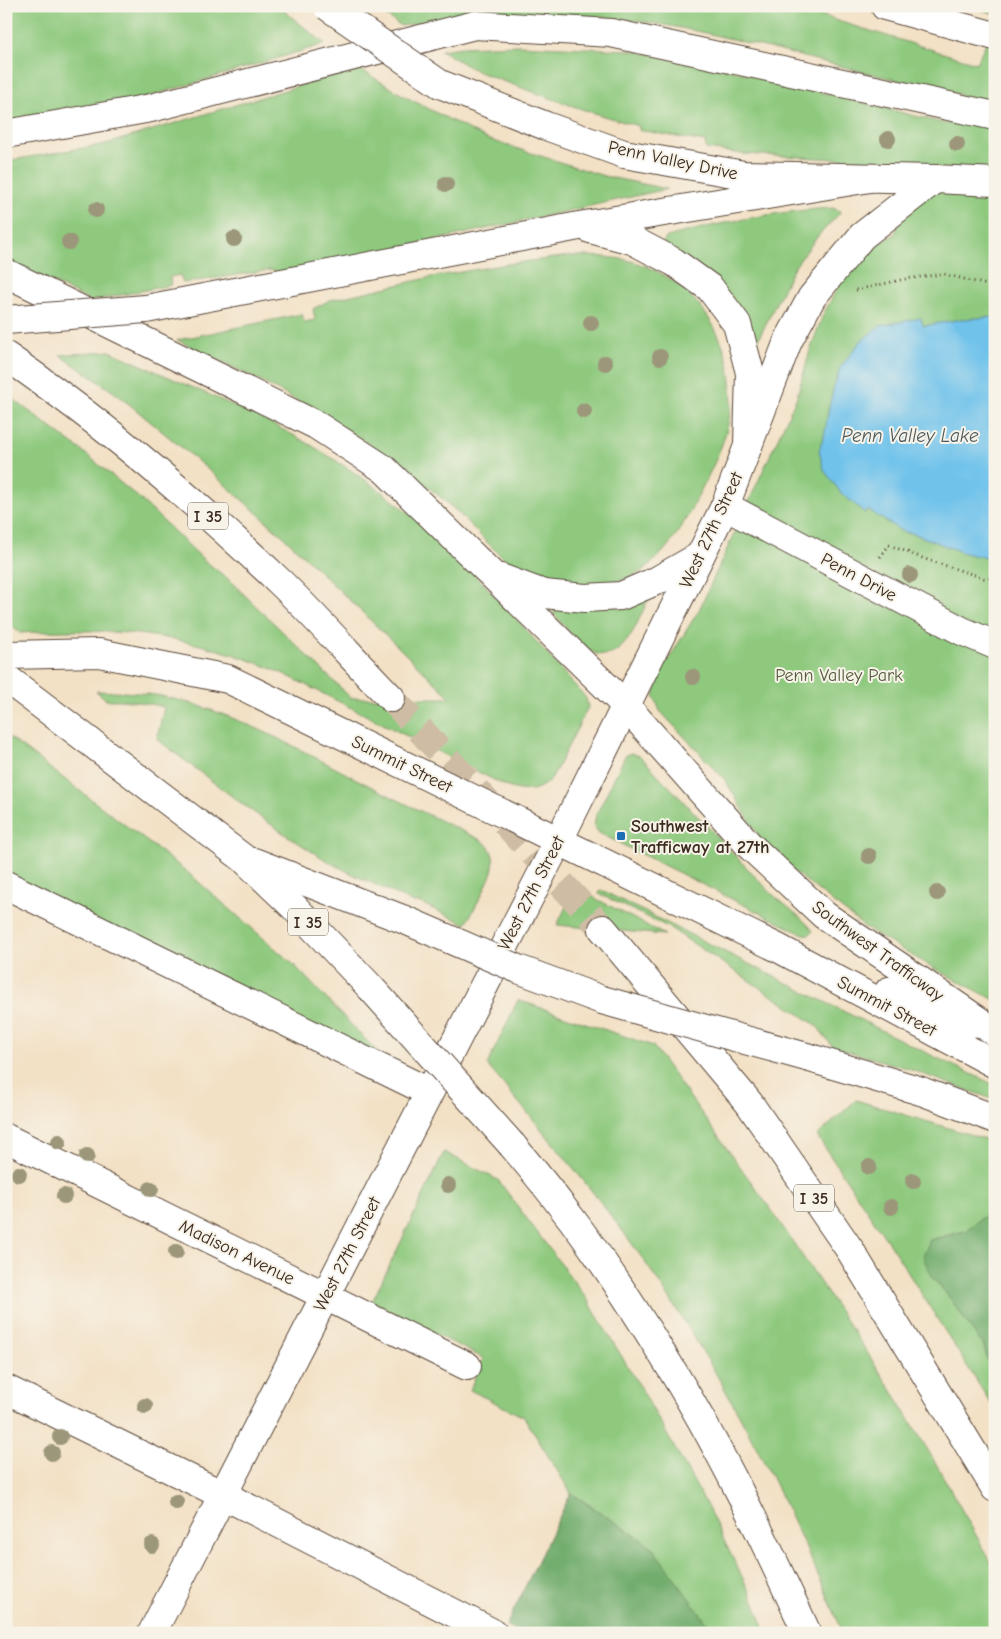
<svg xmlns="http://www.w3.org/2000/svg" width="1001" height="1639" font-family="'Comic Neue',sans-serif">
  <rect width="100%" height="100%" fill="#f7f3e8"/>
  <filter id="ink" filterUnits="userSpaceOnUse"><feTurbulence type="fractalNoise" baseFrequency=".02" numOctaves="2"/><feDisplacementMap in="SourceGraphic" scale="10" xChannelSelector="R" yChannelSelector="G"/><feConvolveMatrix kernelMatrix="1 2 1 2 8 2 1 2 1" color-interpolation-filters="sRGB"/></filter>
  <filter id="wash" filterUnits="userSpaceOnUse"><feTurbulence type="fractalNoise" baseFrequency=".0096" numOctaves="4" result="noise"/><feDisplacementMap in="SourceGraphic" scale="20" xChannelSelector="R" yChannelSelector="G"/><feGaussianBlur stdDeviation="1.12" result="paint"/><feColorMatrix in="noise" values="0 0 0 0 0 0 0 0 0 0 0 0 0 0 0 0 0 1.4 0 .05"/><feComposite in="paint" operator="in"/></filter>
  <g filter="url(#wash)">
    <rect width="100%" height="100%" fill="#f3e1c6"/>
    <g fill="#8ec97e" stroke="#647a4e">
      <polygon points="6,6 278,6 325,44 97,112 6,127"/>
      <path d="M373,6H797L841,22L976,63L995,25V1000L935,969L867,929L782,862L760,838L725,780L660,711L654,696L660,673L699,610L796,399L811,347L823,315L840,283L856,261L878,243L894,235L928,164L743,154L706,149L705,142L639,130V126C588,113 539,94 489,76C472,70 456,59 441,50L462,47L518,45L628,50L720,67L947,124L961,95C898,81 835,65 773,49C720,36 667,23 613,18C542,11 470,14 401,26Z"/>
      <polygon points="970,6 995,6 995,14"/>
      <polygon points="358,68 406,97 487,139 604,176 667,189 363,256 280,273 271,270 183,283 180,275 170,277 171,285 91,301 6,260 6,161 106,144"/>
      <path d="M833,208L840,211V213L818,236L793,269L755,346L663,242L667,237C722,222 776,211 833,208Z"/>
      <path d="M570,256C591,256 613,256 634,262C696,281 737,342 731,406C728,438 713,467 699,494C679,535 652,580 603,585C593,586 553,583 543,581C539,580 534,577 530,575C500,561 479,532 455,510C442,498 428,486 413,475C341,420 258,379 177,340L302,314L304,322L315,320L313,309L330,300L432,277L507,264Z"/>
      <path d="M110,351C165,376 222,399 276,426C310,443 344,465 375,487C456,545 520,624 586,698L588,707L552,778C539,792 525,793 508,787L284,674C196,635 116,626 20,633L6,622V394L81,450L139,498L204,560L228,579L351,698H451L283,536L205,467L118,395L60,355Z"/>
      <path d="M649,598C636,624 620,677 582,645C571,636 562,623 553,613L556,607Z"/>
      <path d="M96,691C118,692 139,692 161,696C234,711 300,750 366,784C405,804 444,822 483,841C503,858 490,877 481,896C476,905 471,915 466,924L418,902L416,904C388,890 358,878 331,863C269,827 213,782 157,739L164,707C145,703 127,699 107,700Z"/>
      <polygon points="6,735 186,871 293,964 392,1067 6,876"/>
      <path d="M631,753L640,756L771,893C784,905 804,918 813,931L809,935L800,933L599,833L594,826L596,815L625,756Z"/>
      <polygon points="601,890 935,1057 995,1085 995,1100 903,1067 833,1047 816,1025 670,928 599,894"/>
      <polygon points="589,895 665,935 557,925 568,903"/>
      <path d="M518,1000L653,1046L772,1211L865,1349L899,1402L935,1462L995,1569V1633H843C792,1511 732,1391 658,1281C607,1205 546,1135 487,1065Z"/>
      <polygon points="856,1100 995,1142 995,1208 965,1231 930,1240 933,1278 950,1298 984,1347 992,1374 995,1379 995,1410 900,1260 817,1136"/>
      <polygon points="444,1152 498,1180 587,1299 642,1390 704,1500 755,1603 766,1633 710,1633 706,1622 651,1546 571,1493 524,1417 470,1390 483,1358 372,1302"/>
    </g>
    <g fill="#72ad6d" stroke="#566c46">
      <polygon points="995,1208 995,1379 992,1374 984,1347 950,1298 933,1278 923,1257 930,1240 965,1231"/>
      <polygon points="571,1493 651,1546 706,1622 710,1633 520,1633 506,1626"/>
    </g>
    <polygon fill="#6fc2eb" stroke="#557684" points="995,317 995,560 964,553 912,533 903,532 868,510 865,513 841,493 824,470 819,451 825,432 829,407 834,387 840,368 860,342 879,326 921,318 923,326 962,319"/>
  </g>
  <g filter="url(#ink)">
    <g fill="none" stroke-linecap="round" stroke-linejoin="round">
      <polyline stroke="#cebca4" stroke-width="28" stroke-dasharray="28 14" stroke-linecap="butt" points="391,698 603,929"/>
      <defs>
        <g id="minor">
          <polyline points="725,506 962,631 995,645"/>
          <polyline points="6,655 99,653 228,679 778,948 995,1064"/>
          <polyline points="6,885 429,1092"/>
          <polyline points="889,991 973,1023"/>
          <polyline points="6,1138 467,1366"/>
          <polyline points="6,1389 223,1495 493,1633"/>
          <polyline points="152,1633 559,840 725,506 788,341 812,297 862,236 935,179"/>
        </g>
        <g id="major">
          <polyline points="885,6 995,36"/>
          <polyline points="624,154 744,175 935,179 995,182"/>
          <polyline points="626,706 749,845 824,915 995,1032"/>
        </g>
        <g id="highway">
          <polyline points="6,134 151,108 475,25 611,33 995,116"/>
          <polyline points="590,229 632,240 674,262 710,288 737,324 750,373 748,445"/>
          <polyline points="6,273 316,425 384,469 626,706"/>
          <polyline points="146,309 579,226 870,178"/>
          <path d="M6,356C104,423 195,501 281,583C319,620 354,660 391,698"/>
          <polyline points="501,578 544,594 585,598 621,596 658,580 700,556"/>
          <polyline points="6,678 243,858 294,907 371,988"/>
          <polyline points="254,862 405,920"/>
          <polyline points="603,929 749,1103 850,1250 995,1488"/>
          <polyline points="921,1091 995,1119"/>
          <path d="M512,1145C528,1164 545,1184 560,1204C598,1252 632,1305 664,1357C719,1445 764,1539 807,1633"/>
        </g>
      </defs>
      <use href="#minor" stroke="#574537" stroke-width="30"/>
      <use href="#major" stroke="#574537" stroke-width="30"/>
      <use href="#highway" stroke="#574537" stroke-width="30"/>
      <g stroke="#574537" stroke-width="3" stroke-dasharray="1 4" stroke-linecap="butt">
        <polyline points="856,290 905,279 944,274 995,287"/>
        <polyline points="880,557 889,545 925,559 984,578 995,578"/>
      </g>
      <use href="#minor" stroke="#fff" stroke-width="28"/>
      <use href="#major" stroke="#fff" stroke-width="28"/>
      <use href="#highway" stroke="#fff" stroke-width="28"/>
      <defs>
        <polyline id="major-bridge" points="327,6 440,84 546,126 624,154"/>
        <g id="highway-bridge">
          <polyline points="6,320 146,309"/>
          <polyline points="405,920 518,969 602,1000 810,1058 921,1091"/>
          <polyline points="371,988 512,1145"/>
        </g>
      </defs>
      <use href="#major-bridge" stroke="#574537" stroke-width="30" stroke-linecap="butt"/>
      <use href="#highway-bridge" stroke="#574537" stroke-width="30" stroke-linecap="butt"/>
      <use href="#major-bridge" stroke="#fff" stroke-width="28"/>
      <use href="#highway-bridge" stroke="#fff" stroke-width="28"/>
    </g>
    <g fill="#9c977a">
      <circle cx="888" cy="139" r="8"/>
      <circle cx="957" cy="144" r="8"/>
      <circle cx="446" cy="184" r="8"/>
      <circle cx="96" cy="210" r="8"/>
      <circle cx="234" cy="239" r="8"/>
      <circle cx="69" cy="242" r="8"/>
      <circle cx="591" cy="323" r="8"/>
      <circle cx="660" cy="357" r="8"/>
      <circle cx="605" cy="363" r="8"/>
      <circle cx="584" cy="411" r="8"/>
      <circle cx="910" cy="575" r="8"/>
      <circle cx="693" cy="677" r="8"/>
      <circle cx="869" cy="856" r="8"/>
      <circle cx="937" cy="893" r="8"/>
      <circle cx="59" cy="1142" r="8"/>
      <circle cx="87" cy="1156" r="8"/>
      <circle cx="869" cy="1167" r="8"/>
      <circle cx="19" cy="1174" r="8"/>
      <circle cx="913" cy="1181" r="8"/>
      <circle cx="448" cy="1185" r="8"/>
      <circle cx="151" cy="1189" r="8"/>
      <circle cx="64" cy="1196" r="8"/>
      <circle cx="891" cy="1207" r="8"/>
      <circle cx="176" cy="1252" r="8"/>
      <circle cx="145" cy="1406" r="8"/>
      <circle cx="60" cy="1437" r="8"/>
      <circle cx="52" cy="1453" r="8"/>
      <circle cx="176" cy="1502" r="8"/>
      <circle cx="152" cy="1545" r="8"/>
    </g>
  </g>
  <rect fill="#1f6fb2" stroke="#f7f3e8" stroke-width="2" x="616" y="831" width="10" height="10" rx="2.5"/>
  <g text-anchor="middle" stroke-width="4" stroke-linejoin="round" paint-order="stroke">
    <g fill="#f7f3e8" stroke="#73665b" stroke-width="1">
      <rect x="188" y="502.5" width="40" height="27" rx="4"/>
      <rect x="288" y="908.5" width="40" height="27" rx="4"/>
      <rect x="794" y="1184.5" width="40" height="27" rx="4"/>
    </g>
    <g font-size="16" font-weight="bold" fill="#3b2a1e">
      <text x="208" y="522">I 35</text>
      <text x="308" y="928">I 35</text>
      <text x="814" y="1204">I 35</text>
    </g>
    <g font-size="18" fill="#3b2a1e" stroke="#f7f3e8">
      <text transform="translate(673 160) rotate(12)" y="6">Penn Valley Drive</text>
      <text transform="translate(711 530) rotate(-65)" y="6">West 27th Street</text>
      <text transform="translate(859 577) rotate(28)" y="6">Penn Drive</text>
      <text transform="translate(402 764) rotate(26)" y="6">Summit Street</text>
      <text transform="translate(531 893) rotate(-63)" y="6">West 27th Street</text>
      <text transform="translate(878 951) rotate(36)" y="6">Southwest Trafficway</text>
      <text transform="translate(887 1006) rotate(28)" y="6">Summit Street</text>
      <text transform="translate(237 1252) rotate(26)" y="6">Madison Avenue</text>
      <text transform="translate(347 1254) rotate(-63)" y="6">West 27th Street</text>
    </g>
    <g font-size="18" fill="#545a3b" stroke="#f7f3e8">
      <text x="839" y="681">Penn Valley Park</text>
    </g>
    <g font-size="18" font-weight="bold" fill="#3b2a1e" stroke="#f7f3e8" text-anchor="start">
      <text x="631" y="832">Southwest<tspan x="631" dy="21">Trafficway at 27th</tspan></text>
    </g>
    <g font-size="19" font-style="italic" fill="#4b585c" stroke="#f7f3e8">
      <text x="910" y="442">Penn Valley Lake</text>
    </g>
  </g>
  <rect width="1001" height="1639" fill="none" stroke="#f7f3e8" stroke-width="25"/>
</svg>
